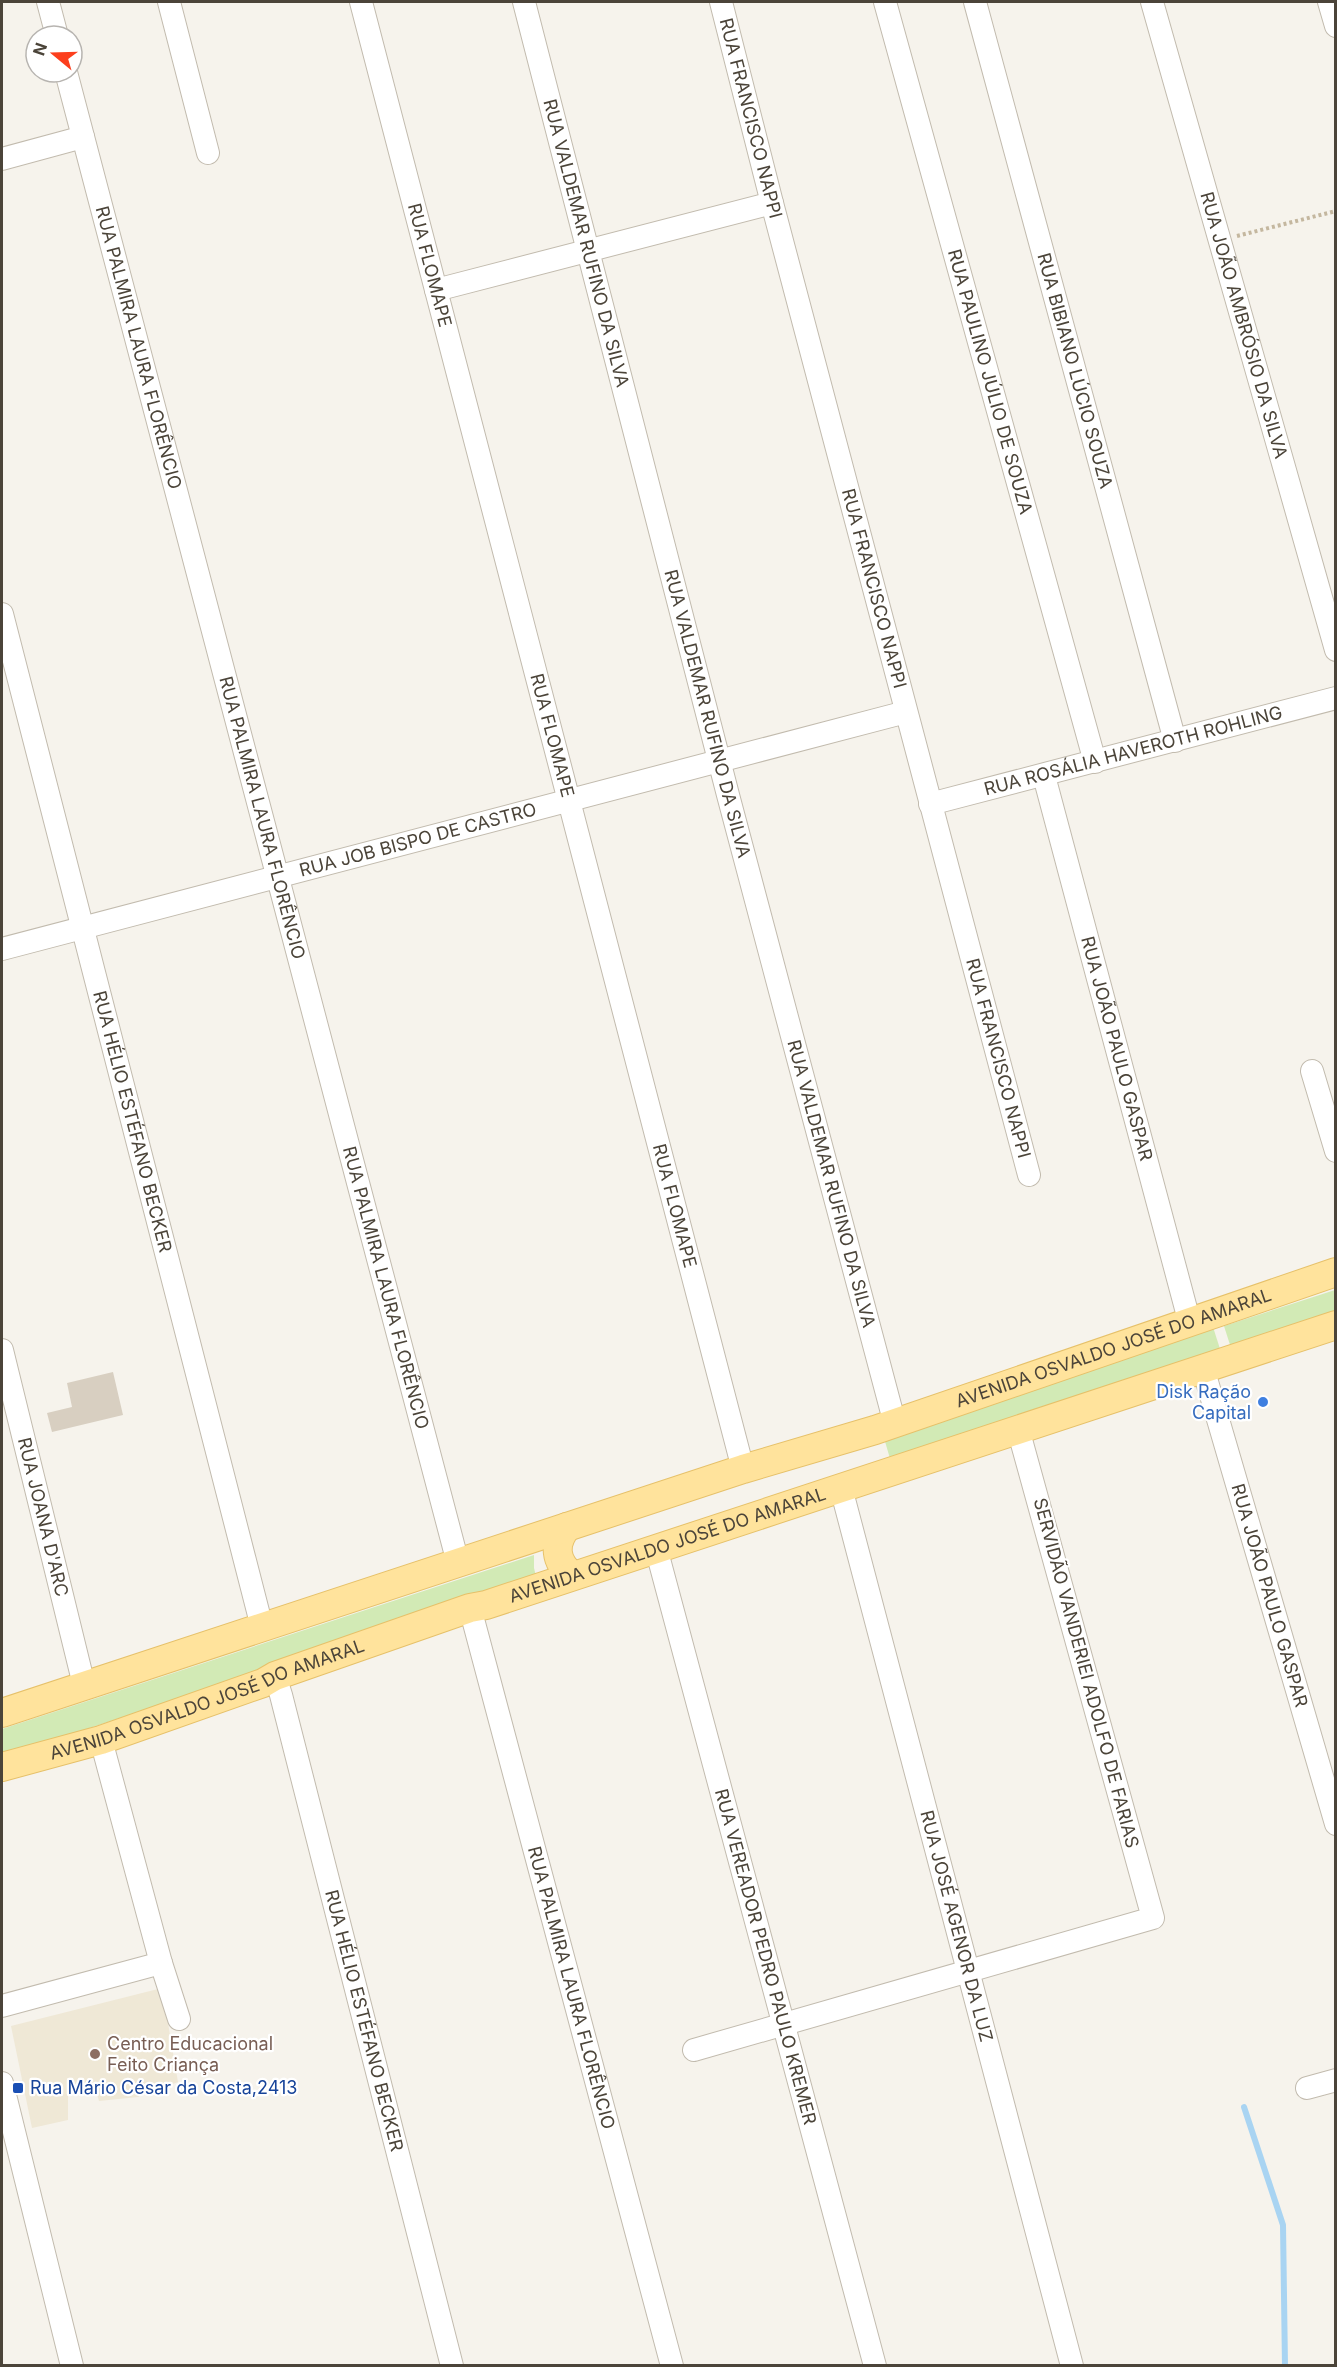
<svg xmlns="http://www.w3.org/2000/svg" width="1337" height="2367" font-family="Inter,sans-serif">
  <rect width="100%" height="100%" fill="#f6f3ec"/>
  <polygon fill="#efe8d6" points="162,1988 178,2082 138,2097 99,2101 95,2087 68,2090 68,2120 32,2128 11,2026"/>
  <g fill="#d2eab5">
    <polygon points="1335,1290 1335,1314 1231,1348 1224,1326"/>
    <polygon points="1213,1327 1221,1352 891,1462 884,1438"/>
    <polygon points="534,1555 534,1568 537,1580 2,1757 2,1729"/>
  </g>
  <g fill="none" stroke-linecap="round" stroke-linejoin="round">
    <polyline stroke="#a9d4f2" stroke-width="6" points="1244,2107 1283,2225 1285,2366"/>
  </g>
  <polygon fill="#d8cfc1" points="113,1372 123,1415 52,1432 47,1413 72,1407 67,1383"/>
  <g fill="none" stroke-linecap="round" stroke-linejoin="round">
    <defs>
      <g id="minor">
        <polyline points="48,2 57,36"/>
        <polyline points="169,2 208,153"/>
        <path id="s1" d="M361,2L743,1469"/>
        <path id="s2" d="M524,2L728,795L895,1424"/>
        <path id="s3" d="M721,2L772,203L1029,1175"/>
        <path id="s4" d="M885,2L1095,762"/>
        <path id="s5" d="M975,2L1175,741"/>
        <path id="s6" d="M1152,2L1336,650"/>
        <polyline points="1329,2 1336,26"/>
        <path id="s7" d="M66,72L458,1563"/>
        <polyline points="2,159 83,137"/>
        <polyline points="436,290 772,203"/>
        <path id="s8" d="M2,614L262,1627"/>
        <path id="s9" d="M1044,776L1189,1320"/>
        <path id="s10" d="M930,804L1336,698"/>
        <path id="s11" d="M2,949L906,712"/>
        <polyline points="1312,1071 1336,1151"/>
        <path id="s12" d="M2,1350L84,1685"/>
        <path id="s13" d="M1203,1368L1336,1824"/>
        <path id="s14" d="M841,1488L1072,2366"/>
        <path id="s15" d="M656,1548L875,2366"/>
        <path id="s16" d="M470,1608L672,2366"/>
        <path id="s17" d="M275,1676L281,1695L452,2366"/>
        <polyline points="101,1740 161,1963 179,2019"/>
        <polyline points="2,2006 161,1963"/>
        <polyline points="694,2050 1153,1918 1018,1429"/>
        <polyline points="2,2083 72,2366"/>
        <polyline points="1307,2088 1336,2080"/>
      </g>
      <g id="major">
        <path d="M567,1527C553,1544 555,1562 572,1575"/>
        <path id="s18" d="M2,1713L743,1469L875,1430L1336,1272"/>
        <path id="s19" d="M2,1767L101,1740L263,1683L275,1676L470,1608L486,1605L1336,1325"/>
      </g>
    </defs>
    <use href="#minor" stroke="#c2bbae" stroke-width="24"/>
    <use href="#major" stroke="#e6c16a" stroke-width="30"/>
    <polyline stroke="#c4b79f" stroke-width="4" stroke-dasharray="3 3" stroke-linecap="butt" points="1237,236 1336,211"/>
    <use href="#minor" stroke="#fff" stroke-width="22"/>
    <use href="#major" stroke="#ffe39c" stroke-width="28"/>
  </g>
  <circle fill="#3f7fe0" stroke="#fff" stroke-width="2" cx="1263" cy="1402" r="6"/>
  <circle fill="#8d6e63" stroke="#fff" stroke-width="2" cx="95" cy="2054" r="6"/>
  <rect fill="#1a4fb4" stroke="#fff" stroke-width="2" x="12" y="2082" width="12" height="12" rx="3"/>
  <g text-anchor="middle" stroke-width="4.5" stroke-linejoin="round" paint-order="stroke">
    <g font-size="18" fill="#4b4439" stroke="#fff">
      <text dy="6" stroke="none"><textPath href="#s3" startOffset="120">RUA FRANCISCO NAPPI</textPath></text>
      <text dy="6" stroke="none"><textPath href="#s2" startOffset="249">RUA VALDEMAR RUFINO DA SILVA</textPath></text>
      <text dy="6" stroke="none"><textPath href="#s1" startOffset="272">RUA FLOMAPE</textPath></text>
      <text dy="6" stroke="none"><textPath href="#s6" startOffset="336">RUA JOÃO AMBRÓSIO DA SILVA</textPath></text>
      <text dy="6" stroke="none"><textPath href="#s7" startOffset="285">RUA PALMIRA LAURA FLORÊNCIO</textPath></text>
      <text dy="6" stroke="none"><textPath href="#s5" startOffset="382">RUA BIBIANO LÚCIO SOUZA</textPath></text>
      <text dy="6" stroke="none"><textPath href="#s4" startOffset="394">RUA PAULINO JÚLIO DE SOUZA</textPath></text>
      <text dy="6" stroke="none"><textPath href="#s3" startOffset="606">RUA FRANCISCO NAPPI</textPath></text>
      <text dy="6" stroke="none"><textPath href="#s2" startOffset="735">RUA VALDEMAR RUFINO DA SILVA</textPath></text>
      <text dy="6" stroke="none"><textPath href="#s1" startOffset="758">RUA FLOMAPE</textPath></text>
      <text dy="6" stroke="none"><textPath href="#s10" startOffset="210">RUA ROSÁLIA HAVEROTH ROHLING</textPath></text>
      <text dy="6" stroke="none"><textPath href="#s7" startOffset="771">RUA PALMIRA LAURA FLORÊNCIO</textPath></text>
      <text dy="6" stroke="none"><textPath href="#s11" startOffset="430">RUA JOB BISPO DE CASTRO</textPath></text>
      <text dy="6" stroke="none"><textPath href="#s9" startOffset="282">RUA JOÃO PAULO GASPAR</textPath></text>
      <text dy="6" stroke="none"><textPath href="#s3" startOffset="1092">RUA FRANCISCO NAPPI</textPath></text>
      <text dy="6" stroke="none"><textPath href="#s8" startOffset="524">RUA HÉLIO ESTÉFANO BECKER</textPath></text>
      <text dy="6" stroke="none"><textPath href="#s2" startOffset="1221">RUA VALDEMAR RUFINO DA SILVA</textPath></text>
      <text dy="6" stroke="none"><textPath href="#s1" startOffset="1244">RUA FLOMAPE</textPath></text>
      <text dy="6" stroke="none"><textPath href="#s7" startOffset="1257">RUA PALMIRA LAURA FLORÊNCIO</textPath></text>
      <text dy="6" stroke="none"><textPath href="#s18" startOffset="1170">AVENIDA OSVALDO JOSÉ DO AMARAL</textPath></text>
      <text dy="6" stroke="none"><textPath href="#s12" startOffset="172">RUA JOANA D'ARC</textPath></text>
      <text dy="6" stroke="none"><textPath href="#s19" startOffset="702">AVENIDA OSVALDO JOSÉ DO AMARAL</textPath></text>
      <text dy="6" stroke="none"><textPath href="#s13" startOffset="237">RUA JOÃO PAULO GASPAR</textPath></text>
      <text transform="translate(1086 1673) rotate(75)" y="6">SERVIDÃO VANDERIEI ADOLFO DE FARIAS</text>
      <text dy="6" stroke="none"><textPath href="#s19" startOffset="216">AVENIDA OSVALDO JOSÉ DO AMARAL</textPath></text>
      <text dy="6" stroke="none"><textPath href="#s14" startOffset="453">RUA JOSÉ AGENOR DA LUZ</textPath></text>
      <text dy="6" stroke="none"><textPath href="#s15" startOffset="423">RUA VEREADOR PEDRO PAULO KREMER</textPath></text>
      <text dy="6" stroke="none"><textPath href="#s16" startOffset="393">RUA PALMIRA LAURA FLORÊNCIO</textPath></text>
      <text dy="6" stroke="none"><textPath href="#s17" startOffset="356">RUA HÉLIO ESTÉFANO BECKER</textPath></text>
    </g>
    <g font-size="18" fill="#366cbe" stroke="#fff" text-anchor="end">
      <text x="1251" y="1398">Disk Ração<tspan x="1251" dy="21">Capital</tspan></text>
    </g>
    <g font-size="18" fill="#785e54" stroke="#fff" text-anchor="start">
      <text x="107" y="2050">Centro Educacional<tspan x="107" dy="21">Feito Criança</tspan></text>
    </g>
    <g font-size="18" fill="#164399" stroke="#fff" text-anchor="start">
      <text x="30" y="2094">Rua Mário César da Costa,2413</text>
    </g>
  </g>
  <rect width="1337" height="2367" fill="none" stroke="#4b4439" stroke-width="6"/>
  <g transform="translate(54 54) rotate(289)"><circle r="28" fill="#ffffff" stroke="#b7b4b0" stroke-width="1.5"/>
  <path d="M0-4.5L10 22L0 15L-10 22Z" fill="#fc3f1d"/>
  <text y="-9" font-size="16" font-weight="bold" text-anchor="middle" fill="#4b4439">N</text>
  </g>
</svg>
